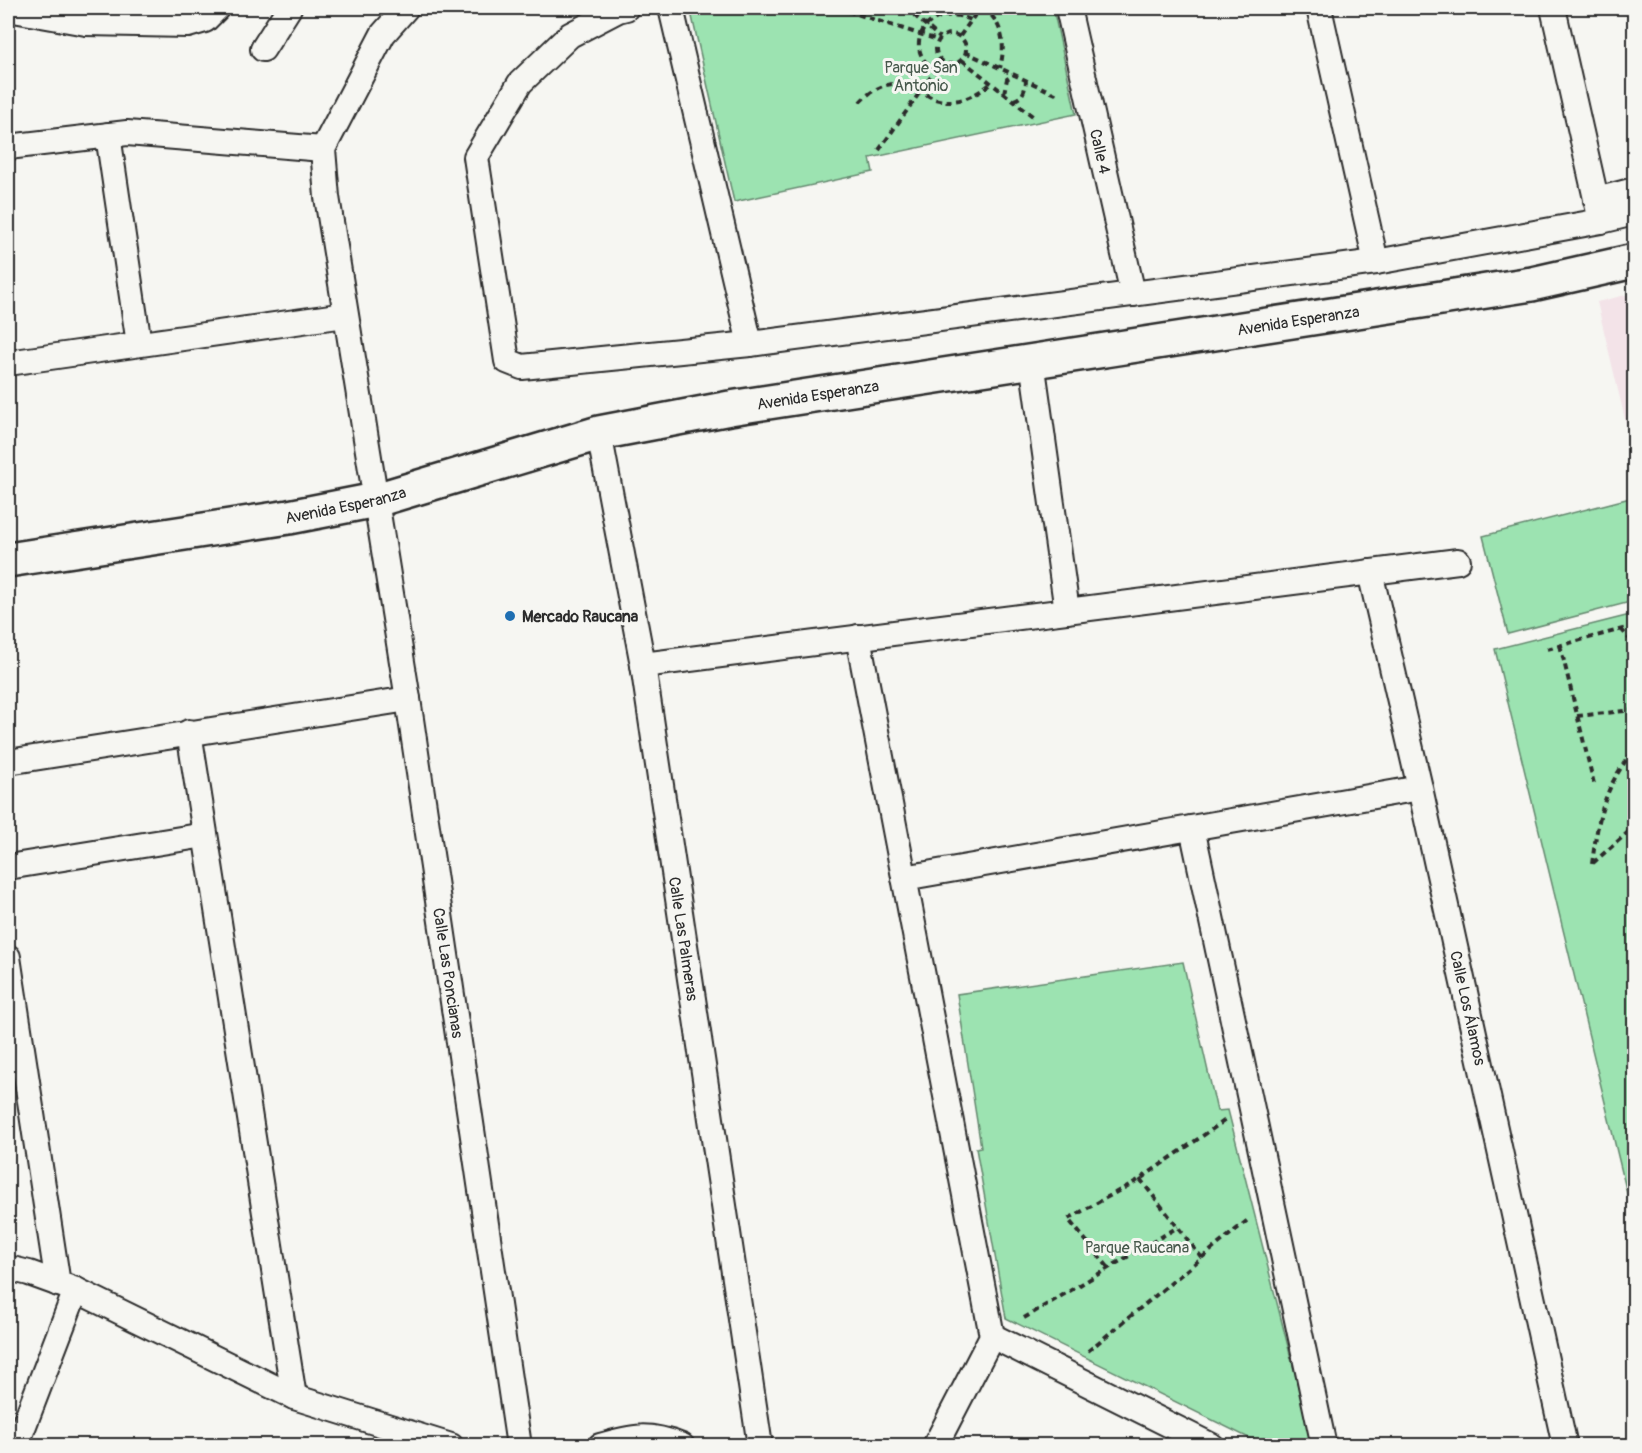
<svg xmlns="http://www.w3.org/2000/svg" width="1642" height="1453" font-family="Pangolin,sans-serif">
  <rect width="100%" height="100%" fill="#f6f6f2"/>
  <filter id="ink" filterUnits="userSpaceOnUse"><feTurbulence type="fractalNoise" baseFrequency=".0167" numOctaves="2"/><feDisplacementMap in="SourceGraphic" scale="12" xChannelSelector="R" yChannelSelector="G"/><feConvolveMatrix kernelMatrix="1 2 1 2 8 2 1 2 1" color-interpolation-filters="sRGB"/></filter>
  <g filter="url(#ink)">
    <polygon fill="#f3e3e8" points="1634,293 1634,457 1597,302"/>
    <g fill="#9ce3b1" stroke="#64876e" stroke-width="1.5">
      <polygon points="711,8 1053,8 1076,114 870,158 873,172 734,202 691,12"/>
      <polygon points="1634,497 1634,601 1508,634 1483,536"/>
      <polygon points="1634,614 1634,1222 1495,649"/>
      <polygon points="1183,962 1217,1111 1228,1110 1311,1437 1307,1445 1263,1445 1006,1318 976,1148 981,1147 957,994"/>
    </g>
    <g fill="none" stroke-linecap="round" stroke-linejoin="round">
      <defs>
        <g id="street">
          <path id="s1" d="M406,8L383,34L323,149L327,197L408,699L519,1446"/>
          <polyline points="626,8 618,10 570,35 520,83 476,157 507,361 522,367 750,344 1376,262 1601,221 1634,213"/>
          <polyline points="671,8 750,344"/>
          <path id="s2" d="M1068,8L1133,294"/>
          <polyline points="1319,8 1376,262"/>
          <polyline points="1553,8 1601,221"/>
          <polyline points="8,9 86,23 188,25 205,20 217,8"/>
          <polyline points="263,49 289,8"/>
          <polyline points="108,135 139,344"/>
          <polyline points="8,147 127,133 323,149"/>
          <polyline points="1596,200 1634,190"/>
          <polyline points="1032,361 1067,611"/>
          <polyline points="8,363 345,315"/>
          <path id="s3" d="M599,433L643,665L760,1446"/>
          <path id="s4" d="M1370,572L1420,788L1565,1446"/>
          <polyline points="858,637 992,1336 935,1446"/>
          <polyline points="643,665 1458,561"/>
          <polyline points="189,732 294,1397"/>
          <polyline points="8,762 408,699"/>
          <polyline points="1192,828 1324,1446"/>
          <polyline points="8,867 205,835"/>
          <polyline points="904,878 1420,788"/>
          <polyline points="8,957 58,1284"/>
          <polyline points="8,1268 29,1273 76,1290 294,1397 451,1446"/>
          <polyline points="992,1336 1212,1446"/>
          <polyline points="16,1446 76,1290"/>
          <path d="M600,1446C634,1436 648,1433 682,1446"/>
        </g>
        <g id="secondary">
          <path id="s5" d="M8,560L289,517L376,500L599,433L730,408L1532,284L1634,261"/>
        </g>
      </defs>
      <use href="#street" stroke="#2b2b2b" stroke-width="28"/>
      <use href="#secondary" stroke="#2b2b2b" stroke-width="38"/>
      <g stroke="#2b2b2b" stroke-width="4" stroke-dasharray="6 4.5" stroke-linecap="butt">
        <polyline points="838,8 938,40"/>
        <polyline points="906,8 940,38"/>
        <path d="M984,8C1003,24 1006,44 1000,68"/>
        <circle cx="951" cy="49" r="15"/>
        <polyline points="960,36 980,8"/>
        <polyline points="965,52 1060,96"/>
        <polyline points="962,60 1035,118"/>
        <path d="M936,70C899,50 927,0 971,20"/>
        <polyline points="1004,93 1007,79 1013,75"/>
        <path d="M1014,100C1023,97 1025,91 1026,81"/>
        <path d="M860,102C874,87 893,78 914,88C921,91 928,96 935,99C956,105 975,97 991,83"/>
        <polyline points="879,150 942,61"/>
        <polyline points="1621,629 1634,644"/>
        <polyline points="1560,645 1594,784"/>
        <polyline points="1547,649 1634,626"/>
        <polyline points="1577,716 1634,710"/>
        <polyline points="1593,863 1634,827"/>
        <path d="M1592,864C1598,817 1604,787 1634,750"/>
        <polyline points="1140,1179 1202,1258"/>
        <polyline points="1108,1267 1068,1219 1140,1179 1227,1119"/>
        <polyline points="1024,1318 1178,1227"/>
        <polyline points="1088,1351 1249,1219"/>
      </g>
      <use href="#street" stroke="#f6f6f2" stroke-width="24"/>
      <use href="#secondary" stroke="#f6f6f2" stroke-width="33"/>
    </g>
  </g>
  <circle fill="#1f6fb2" stroke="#f6f6f2" stroke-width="2" cx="510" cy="616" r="6"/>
  <g text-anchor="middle" stroke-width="6" stroke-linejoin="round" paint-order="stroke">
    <g font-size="16" fill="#47594c" stroke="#f6f6f2">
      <text x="921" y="73">Parque San<tspan x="921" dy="18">Antonio</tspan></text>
      <text x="1137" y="1253">Parque Raucana</text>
    </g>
    <g font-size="16" fill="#2b2b2b" stroke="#f6f6f2">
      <text dy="6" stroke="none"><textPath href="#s2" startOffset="147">Calle 4</textPath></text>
      <text dy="6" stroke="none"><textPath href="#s5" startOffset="1314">Avenida Esperanza</textPath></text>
      <text dy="6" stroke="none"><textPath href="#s5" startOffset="828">Avenida Esperanza</textPath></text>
      <text dy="6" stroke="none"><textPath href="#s5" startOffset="342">Avenida Esperanza</textPath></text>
      <text dy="6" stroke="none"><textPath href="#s3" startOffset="513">Calle Las Palmeras</textPath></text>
      <text dy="6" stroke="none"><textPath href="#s1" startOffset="998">Calle Las Poncianas</textPath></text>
      <text dy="6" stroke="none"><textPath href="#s4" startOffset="447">Calle Los Álamos</textPath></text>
    </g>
    <g font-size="16" font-weight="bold" fill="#2b2b2b" stroke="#f6f6f2" text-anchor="start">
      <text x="522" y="622">Mercado Raucana</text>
    </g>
  </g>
  <rect width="1642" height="1453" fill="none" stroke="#f6f6f2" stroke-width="30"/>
  <rect x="15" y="15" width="1612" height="1423" fill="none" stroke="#2b2b2b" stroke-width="2" filter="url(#ink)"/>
</svg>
